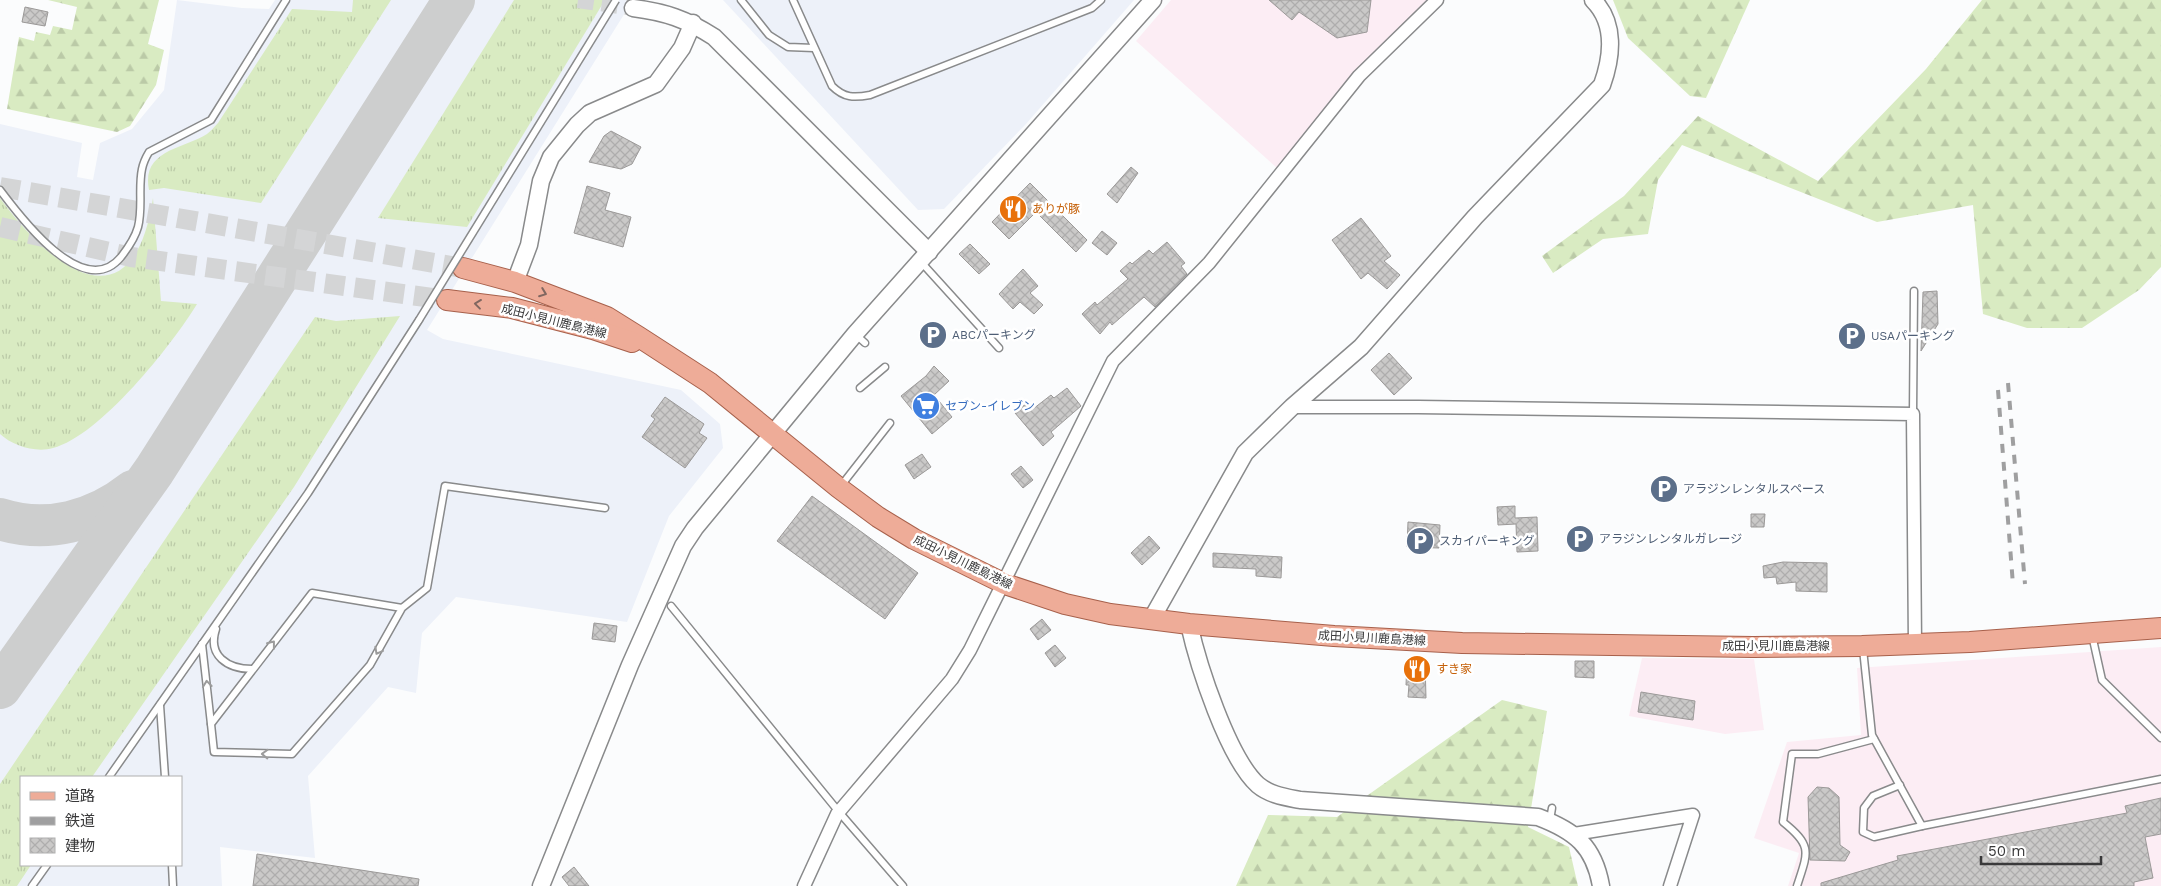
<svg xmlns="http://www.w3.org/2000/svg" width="2161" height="886" font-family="'Work Sans','Noto Sans JP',sans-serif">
  <defs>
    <pattern id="grass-tufts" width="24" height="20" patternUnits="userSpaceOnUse" patternTransform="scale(1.25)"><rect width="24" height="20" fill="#d9ebc2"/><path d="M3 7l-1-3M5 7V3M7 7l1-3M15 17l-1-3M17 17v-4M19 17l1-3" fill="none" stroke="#bbcaa7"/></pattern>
    <pattern id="forest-firs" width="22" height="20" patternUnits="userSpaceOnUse" patternTransform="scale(1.25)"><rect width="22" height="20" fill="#d9ebc2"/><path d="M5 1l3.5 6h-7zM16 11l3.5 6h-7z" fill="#bbcaa7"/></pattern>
    <pattern id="building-cross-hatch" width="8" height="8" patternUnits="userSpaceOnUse" patternTransform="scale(1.25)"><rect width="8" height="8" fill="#cac9c8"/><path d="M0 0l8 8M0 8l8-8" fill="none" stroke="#aeadad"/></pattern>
  </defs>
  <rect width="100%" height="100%" fill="#fbfcfd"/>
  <g fill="#fcedf4">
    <polygon points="1171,0 1427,0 1390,40 1278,169 1136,41"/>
    <polygon points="2161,647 2161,886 1788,886 1799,853 1754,838 1787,742 1861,735 1857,668"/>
    <polygon points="1642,658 1754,659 1764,730 1725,734 1629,716"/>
  </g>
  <g fill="#edf1f9" fill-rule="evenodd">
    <path d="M177,0L242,8L269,9L275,0H633L427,330L443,339L681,390L720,424L723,448L669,516L627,622L456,597L422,633L416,693L388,687L308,776L315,858L220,847L222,886H0V124L82,143L77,177L93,180L100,143L132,129L164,90ZM21,777H181V865H21Z"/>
    <polygon points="723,0 1134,0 1026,124 944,209 918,210"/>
  </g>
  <g fill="url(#grass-tufts)">
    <path d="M353,0H391L261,203L164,188L149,190C141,150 183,149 207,134C211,131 214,127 218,123L292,9L352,12Z"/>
    <polygon points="514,0 605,0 467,227 378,218"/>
    <path d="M0,198C51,269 133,330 153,198L161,301L197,304C172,345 100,436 53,448C36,453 13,446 0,434Z"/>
    <polygon points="400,316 294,487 92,777 21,777 21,865 31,865 17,886 0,886 0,784 315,317 336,321"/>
  </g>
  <g fill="url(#forest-firs)">
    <polygon points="48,0 159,0 148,44 164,50 156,85 130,126 117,132 7,109 19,37 34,41 36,32 50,35 53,26 72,30 77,7"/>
    <polygon points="1613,0 1750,0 1706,98 1690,96 1628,38"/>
    <polygon points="1982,0 2161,0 2161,267 2139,290 2082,328 2027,328 1983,314 1973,205 1877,222 1682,145 1658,180 1648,234 1603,239 1553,273 1542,256 1624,196 1698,116 1818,181 1926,69"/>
    <polygon points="1502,700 1547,711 1528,827 1569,847 1578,886 1236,886 1268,815 1337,817"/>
  </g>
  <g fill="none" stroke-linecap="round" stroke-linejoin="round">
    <g stroke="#cdcece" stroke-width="42">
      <path d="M0,519C47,534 95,521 133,491"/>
      <polyline points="0,688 154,471 454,0"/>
    </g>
  </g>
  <g fill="url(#building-cross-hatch)" stroke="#9b9998">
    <polygon points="1269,0 1371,0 1367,32 1337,38 1299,12 1292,20"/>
    <polygon points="25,7 48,12 45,26 22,22"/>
    <polygon points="611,131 641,147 632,164 621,169 589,162 604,136"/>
    <polygon points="1131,167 1138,173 1117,203 1107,194"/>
    <polygon points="1030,183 1087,240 1076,252 1036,212 1009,239 992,222"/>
    <polygon points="587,186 610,193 605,210 631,217 623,247 574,233"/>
    <polygon points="1361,218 1391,256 1384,261 1400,275 1387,289 1368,273 1361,279 1332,240"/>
    <polygon points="1102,231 1117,243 1107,255 1092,243"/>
    <polygon points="1167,242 1185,263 1181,266 1187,274 1155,307 1144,297 1112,325 1110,322 1100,334 1082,314 1095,302 1097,305 1128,279 1120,271 1130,262 1132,264 1149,250 1153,254"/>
    <polygon points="970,244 990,264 979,274 959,254"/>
    <polygon points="1023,269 1038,286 1030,293 1043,305 1034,314 1020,302 1013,309 999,294"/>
    <polygon points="1937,291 1938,324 1921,351 1923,292"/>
    <polygon points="1389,353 1412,378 1394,395 1371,370"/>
    <polygon points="934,366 949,381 934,395 952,417 932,434 901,396 926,376"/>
    <polygon points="1067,388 1081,406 1051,432 1054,436 1043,446 1015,413 1028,402 1033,409 1051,395 1054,398"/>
    <polygon points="665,397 704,424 699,433 707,438 685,468 642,437 655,419 651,416"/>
    <polygon points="922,454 931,467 914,479 905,465"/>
    <polygon points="1021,466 1033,480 1023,488 1011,474"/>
    <polygon points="812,496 918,573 885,619 777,541"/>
    <polygon points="1515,506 1515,518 1537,517 1538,551 1517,552 1516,524 1498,525 1497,507"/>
    <polygon points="1751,514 1765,514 1764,527 1751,527"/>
    <polygon points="1408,522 1440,525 1439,548 1407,547"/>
    <polygon points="1573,531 1589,531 1589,544 1574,544"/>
    <polygon points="1149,536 1160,548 1142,565 1131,553"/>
    <polygon points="1213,553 1282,557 1281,578 1256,576 1256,569 1213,567"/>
    <polygon points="1783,562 1827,563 1827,592 1796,591 1796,582 1777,584 1776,577 1764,578 1763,566"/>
    <polygon points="1042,619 1051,630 1038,640 1030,629"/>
    <polygon points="594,623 617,626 615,642 592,639"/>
    <polygon points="1055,645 1066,658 1055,667 1045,653"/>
    <polygon points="1407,661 1425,662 1426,698 1408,697 1409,685 1406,685"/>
    <polygon points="1575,661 1594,661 1594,678 1575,677"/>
    <polygon points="1641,692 1695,701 1693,720 1638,712"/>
    <polygon points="1817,787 1829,788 1839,797 1840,845 1850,852 1845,861 1810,860 1808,797"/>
    <polygon points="2161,798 2161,834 2145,837 2153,878 2134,882 2134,886 1821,886 1821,883 1898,860 1897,856 2127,813 2125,806"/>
    <polygon points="257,854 419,879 418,886 253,886"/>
    <polygon points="574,867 589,886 569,886 562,877"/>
  </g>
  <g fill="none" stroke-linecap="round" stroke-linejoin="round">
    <polyline stroke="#d4d5d6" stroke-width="16" stroke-dasharray="16 8" stroke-linecap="butt" points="578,0 633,8"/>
    <g stroke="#d4d5d6" stroke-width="20" stroke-dasharray="20 10" stroke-linecap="butt">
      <polyline points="0,187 463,268"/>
      <polyline points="0,227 131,257 447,300"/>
    </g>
    <defs>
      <g id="service">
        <polyline points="741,0 769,35 788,47 814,48"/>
        <path d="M793,0L832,86C844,98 854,98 870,95L1092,8L1101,0"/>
        <path d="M0,190C21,218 84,302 121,257C128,248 135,238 138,227C143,208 138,188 142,169C143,164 146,157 149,152L211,120L286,0"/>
        <polyline points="921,262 999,348"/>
        <polyline points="855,334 865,343"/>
        <polyline points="860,388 885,367"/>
        <polyline points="1913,414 1914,291"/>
        <polyline points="840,487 890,423"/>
        <polyline points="671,606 839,812 903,886"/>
        <polyline points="402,608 312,593 211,724 214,752 292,754 370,665 402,608 427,588 445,486 605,508"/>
        <path d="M216,629C207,656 228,669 252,669"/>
        <polyline points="2092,635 2102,680 2161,738"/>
        <polyline points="202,644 211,724"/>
        <polyline points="1863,649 1872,735 1922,826 2161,779"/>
        <polyline points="160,705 165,777"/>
        <polyline points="109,777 308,493 419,320"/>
        <polyline points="1900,785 1873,796 1864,808 1863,832 1874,837 1922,826"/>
        <polyline points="1550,820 1552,808"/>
        <polyline points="172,865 173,886"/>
        <polyline points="32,886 47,865"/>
        <path d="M1797,886C1808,852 1813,846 1783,822L1792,754H1818L1874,739"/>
      </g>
      <g id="minor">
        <polyline points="1292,407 1418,407 1913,414 1915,644"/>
        <polyline points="1574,834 1693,815 1670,886"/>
        <polyline points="804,886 837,814 952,679 970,650 1113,361 1209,263 1359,76 1437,0"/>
      </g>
      <g id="tertiary">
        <path d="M633,8C665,12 686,19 714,37L929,252"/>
        <polyline points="515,282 529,245 541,181 551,157 577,125 590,113 656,84 682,48 693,23"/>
        <path d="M1151,620L1245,453L1292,407L1361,347L1475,217L1602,85C1612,57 1616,23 1593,0"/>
        <path d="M1189,624C1198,665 1228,758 1258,785C1270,795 1285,797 1300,800L1538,817C1575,831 1594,846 1601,886"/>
        <polyline points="541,886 630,665 683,546 695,528 855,334 1153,0"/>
      </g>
      <g id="primary">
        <polyline points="463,268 515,282 607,317 639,337 710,383 839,488 878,517 914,539 1005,584 1065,604 1110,614 1189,624 1334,636 1462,643 1753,647 1862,646 1970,642 2161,628"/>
        <polyline points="447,300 512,308 593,329 632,342"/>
      </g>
    </defs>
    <use href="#service" stroke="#898a8b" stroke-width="9"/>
    <use href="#minor" stroke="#898a8b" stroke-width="15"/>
    <use href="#tertiary" stroke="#898a8b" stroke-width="19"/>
    <use href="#primary" stroke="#a7604b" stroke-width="22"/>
    <use href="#service" stroke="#fff" stroke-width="6"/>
    <use href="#minor" stroke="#fff" stroke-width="12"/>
    <use href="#tertiary" stroke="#fff" stroke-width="16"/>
    <use href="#primary" stroke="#eeac98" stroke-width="20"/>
    <g stroke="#9f9fa0" stroke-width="4" stroke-dasharray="9 9" stroke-linecap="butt">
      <polyline points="2008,383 2025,584"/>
      <polyline points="1998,390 2013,585"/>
    </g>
    <defs>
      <polyline id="service-bridge" points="419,320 616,0"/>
    </defs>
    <use href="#service-bridge" stroke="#898a8b" stroke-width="9" stroke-linecap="butt"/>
    <use href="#service-bridge" stroke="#fff" stroke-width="6"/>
  </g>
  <defs><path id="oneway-chevron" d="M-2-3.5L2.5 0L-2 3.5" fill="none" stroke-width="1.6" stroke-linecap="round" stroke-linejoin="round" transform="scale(1.25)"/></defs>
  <g stroke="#816760">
    <use href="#oneway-chevron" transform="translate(543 293) rotate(21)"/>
    <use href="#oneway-chevron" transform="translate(478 304) rotate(-173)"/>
  </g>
  <g stroke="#9c9c9c">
    <use href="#oneway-chevron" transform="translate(272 644) rotate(-52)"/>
    <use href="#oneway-chevron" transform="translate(378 651) rotate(119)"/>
    <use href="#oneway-chevron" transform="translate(207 684) rotate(-96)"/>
    <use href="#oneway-chevron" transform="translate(265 754) rotate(-178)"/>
  </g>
  <defs>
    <symbol id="restaurant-disc" viewBox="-11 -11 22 22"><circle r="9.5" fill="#e8710a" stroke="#fff"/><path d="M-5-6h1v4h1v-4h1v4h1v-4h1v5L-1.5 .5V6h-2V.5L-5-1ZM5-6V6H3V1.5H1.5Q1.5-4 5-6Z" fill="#fff"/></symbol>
    <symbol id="parking-disc" viewBox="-11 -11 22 22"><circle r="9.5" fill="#5c6f8a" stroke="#fff"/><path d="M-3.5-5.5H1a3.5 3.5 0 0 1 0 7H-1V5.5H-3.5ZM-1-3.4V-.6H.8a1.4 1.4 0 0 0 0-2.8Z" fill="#fff"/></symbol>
    <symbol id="supermarket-disc" viewBox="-11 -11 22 22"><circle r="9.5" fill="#3f7fe0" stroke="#fff"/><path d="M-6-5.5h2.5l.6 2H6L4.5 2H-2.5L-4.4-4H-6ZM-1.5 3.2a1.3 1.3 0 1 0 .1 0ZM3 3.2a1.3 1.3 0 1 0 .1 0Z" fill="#fff"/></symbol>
  </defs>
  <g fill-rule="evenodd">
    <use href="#restaurant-disc" x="997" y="193" width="32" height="32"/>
    <use href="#parking-disc" x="917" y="319" width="32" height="32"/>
    <use href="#parking-disc" x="1836" y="320" width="32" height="32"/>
    <use href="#supermarket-disc" x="910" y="390" width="32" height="32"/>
    <use href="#parking-disc" x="1648" y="473" width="32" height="32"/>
    <use href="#parking-disc" x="1564" y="523" width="32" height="32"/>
    <use href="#parking-disc" x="1404" y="525" width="32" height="32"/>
    <use href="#restaurant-disc" x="1401" y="653" width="32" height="32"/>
  </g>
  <g text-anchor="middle" stroke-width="5" stroke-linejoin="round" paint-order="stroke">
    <g font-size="12" fill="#c56008" stroke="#fff" text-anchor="start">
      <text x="1032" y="213">ありが豚</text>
      <text x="1436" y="673">すき家</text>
    </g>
    <g font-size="12" fill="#39393a" stroke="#fff">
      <text transform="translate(554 321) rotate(14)" y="4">成田小見川鹿島港線</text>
      <text transform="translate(963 562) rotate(26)" y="4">成田小見川鹿島港線</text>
      <text transform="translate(1372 638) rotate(3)" y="4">成田小見川鹿島港線</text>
      <text x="1776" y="650">成田小見川鹿島港線</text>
    </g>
    <g font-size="12" fill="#4e5e75" stroke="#fff" text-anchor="start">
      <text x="952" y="339">ABCパーキング</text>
      <text x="1871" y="340">USAパーキング</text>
      <text x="1683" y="493">アラジンレンタルスペース</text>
      <text x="1599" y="543">アラジンレンタルガレージ</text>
      <text x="1439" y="545">スカイパーキング</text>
    </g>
    <g font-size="12" fill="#366cbe" stroke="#fff" text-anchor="start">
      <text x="945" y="410">セブン-イレブン</text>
    </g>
  </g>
  <rect x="20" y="776" width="162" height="90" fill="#ffffff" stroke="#b0b0b0"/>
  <rect x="30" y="792" width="25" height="8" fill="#eeac98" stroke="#b0b0b0"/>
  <text x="65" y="801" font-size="15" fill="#39393a">道路</text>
  <rect x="30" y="817" width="25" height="8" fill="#9f9fa0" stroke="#b0b0b0"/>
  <text x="65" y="826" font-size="15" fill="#39393a">鉄道</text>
  <rect x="30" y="838" width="25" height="15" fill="url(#building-cross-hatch)" stroke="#b0b0b0"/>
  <text x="65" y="851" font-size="15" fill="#39393a">建物</text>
  <path d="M1981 856v8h120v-8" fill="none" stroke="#39393a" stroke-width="2.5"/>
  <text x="1988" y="856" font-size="15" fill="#39393a" stroke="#ffffff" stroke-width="4" paint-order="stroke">50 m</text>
</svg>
